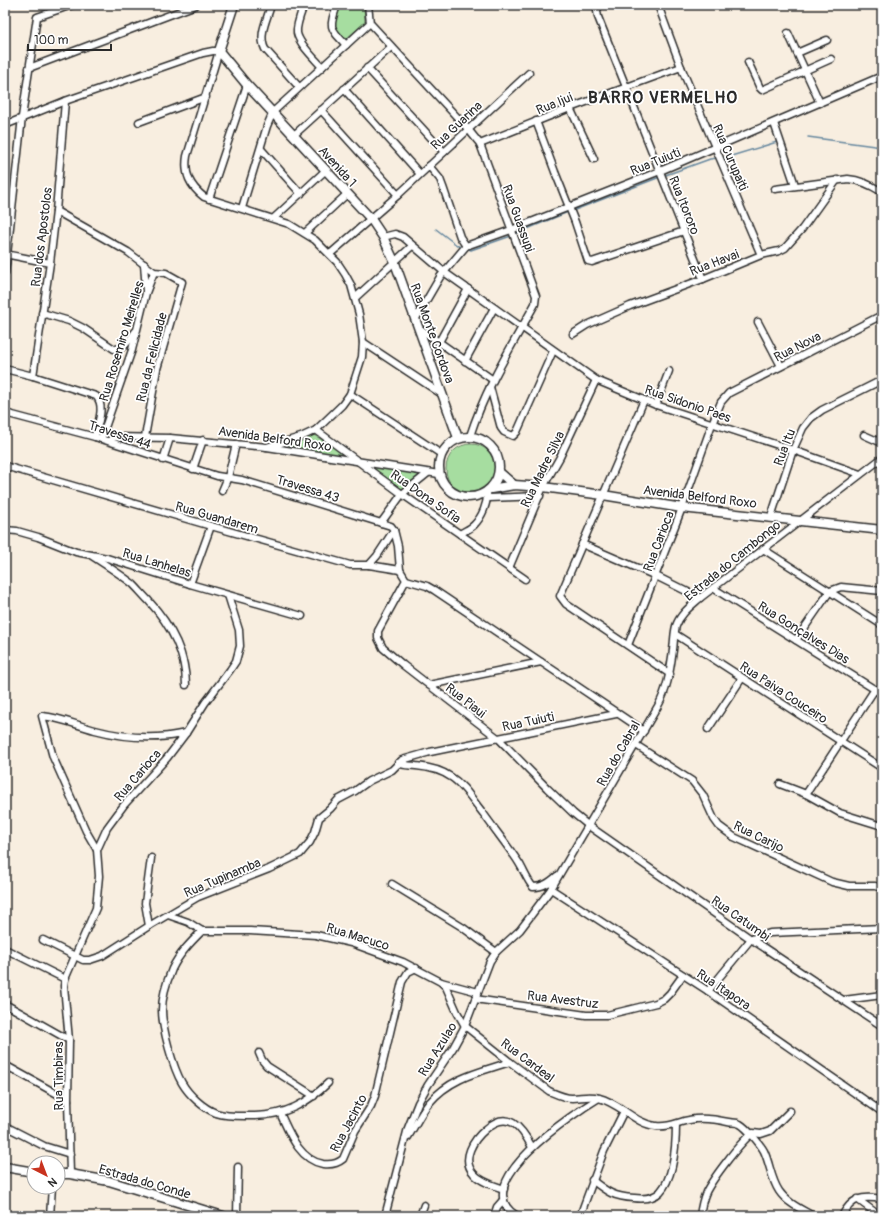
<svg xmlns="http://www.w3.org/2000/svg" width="887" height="1221" font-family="Pangolin,sans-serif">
  <rect width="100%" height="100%" fill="#f8eee0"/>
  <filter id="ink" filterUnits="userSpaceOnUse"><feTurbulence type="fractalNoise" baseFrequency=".025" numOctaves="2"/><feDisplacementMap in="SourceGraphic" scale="8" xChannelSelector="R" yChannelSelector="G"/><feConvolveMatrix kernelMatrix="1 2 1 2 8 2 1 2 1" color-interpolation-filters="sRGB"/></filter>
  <g filter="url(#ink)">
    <g fill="#a6dda0" stroke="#688466">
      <polygon points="340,5 364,5 365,22 345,40 333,26"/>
      <polygon points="314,435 359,462 420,475 404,490 359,462 283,444"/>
      <circle cx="471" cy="469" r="25"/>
    </g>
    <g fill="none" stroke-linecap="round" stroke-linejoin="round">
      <g stroke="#67889f" stroke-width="1.5">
        <polyline points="808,137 882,147"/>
        <polyline points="722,158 728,157 777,142"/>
        <polyline points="663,176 710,159 718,158"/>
        <polyline points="572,211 660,177"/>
        <polyline points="436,229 458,246 462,247"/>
        <polyline points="515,234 568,212"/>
        <polyline points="466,248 471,250 511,236"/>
      </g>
      <defs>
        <g id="street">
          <path d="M271,5C267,20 258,35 265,49L299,87"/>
          <path d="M304,5C301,13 296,25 297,33C299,44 315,59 322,67"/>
          <path d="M337,5C329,28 329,27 346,45"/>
          <path d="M368,5L370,23L468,129L480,144L536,296L535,304C511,347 485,389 470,436"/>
          <polyline points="599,5 597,11 598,17 703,279"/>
          <polyline points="658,5 681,67 761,255"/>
          <polyline points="788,33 820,103"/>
          <polyline points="797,53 827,40"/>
          <polyline points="748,62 760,88 762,90 831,59"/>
          <polyline points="29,68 196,5"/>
          <polyline points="367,68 444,152"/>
          <polyline points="344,89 420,174"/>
          <polyline points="570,108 594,159"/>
          <polyline points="321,110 398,195"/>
          <polyline points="536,121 555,172 575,222 588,261 592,262 684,231"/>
          <polyline points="139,122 206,97"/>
          <polyline points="774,123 795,185"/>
          <path d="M5,125L65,101L203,53L213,51H219L187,156C184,174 190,186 204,197L289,224L315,240L337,262L345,274L351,285L359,314L363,342L362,357L350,394L342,405L316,430L301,437L267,447"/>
          <polyline points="294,135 391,47"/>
          <polyline points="480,144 570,108 681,67"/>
          <polyline points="261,149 301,194"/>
          <polyline points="429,166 440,179 443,187 460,237 466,246"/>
          <path d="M775,189L848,179C861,180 871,185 882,192"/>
          <polyline points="209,199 247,85"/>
          <polyline points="242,208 267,126 273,112 370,23"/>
          <polyline points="56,211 128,252 154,272 166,273 182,282 157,369 145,437"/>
          <polyline points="274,218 326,170"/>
          <polyline points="305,233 347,194"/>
          <polyline points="383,237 395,234 403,237 444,272 596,380 656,405 793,450 860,474"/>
          <polyline points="5,254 50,263"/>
          <polyline points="330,254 398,195 529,73"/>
          <polyline points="144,264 146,291"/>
          <polyline points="5,273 22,117 37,17 72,5"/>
          <polyline points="355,298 412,246"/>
          <path d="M42,313L69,321L83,328L114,349C124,350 129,340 135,332"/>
          <polyline points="415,320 440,277 466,246 511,230 660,171 882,76"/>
          <polyline points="758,322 781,366"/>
          <polyline points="419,328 493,380"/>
          <polyline points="573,334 587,325 630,306 703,279 761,255 779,251 785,248 802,229 837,180"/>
          <polyline points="363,342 443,395"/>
          <polyline points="439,342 468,289"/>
          <polyline points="465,361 494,308"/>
          <path d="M5,369L33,376L96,396C106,406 97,425 95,437"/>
          <polyline points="33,376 50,263 56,211 65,101"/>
          <polyline points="490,387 501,428 504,432 513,436 517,432 553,351"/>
          <polyline points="350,394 441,454"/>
          <polyline points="644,400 560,596 566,604 670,674"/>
          <polyline points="656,405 669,371"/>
          <polyline points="5,413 95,437 217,476 242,480 391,526 394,530 377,556 369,565 350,565 211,526 5,466"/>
          <polyline points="316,430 402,494 525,579"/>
          <polyline points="864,435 882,443"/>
          <polyline points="101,439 132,350 146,293 154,272"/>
          <polyline points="109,441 114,437 170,438 267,447 439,474"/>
          <polyline points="163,460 170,438"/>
          <polyline points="193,469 203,440"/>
          <polyline points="222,491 228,477 236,444"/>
          <polyline points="488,498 540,496"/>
          <polyline points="771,517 793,450 803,428 811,418 822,410 882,380"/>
          <polyline points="381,523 402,494 428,473"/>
          <polyline points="5,530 17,531 38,537 76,552 107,558 190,584 302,616"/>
          <polyline points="394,530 398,546 400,570 406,580 378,631 378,638 383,648 403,665 499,739 547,788 573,813 589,826 751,939 882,1026"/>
          <path d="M460,534C464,531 470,529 474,525C482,517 488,503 487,492"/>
          <polyline points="582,544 656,576 700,598"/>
          <polyline points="763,549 882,625"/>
          <path d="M92,556C106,565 120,574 133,584C138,589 143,595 148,600C170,624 186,651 186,685"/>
          <polyline points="369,565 400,570"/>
          <polyline points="509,568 543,487 560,457 596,380"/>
          <polyline points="406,580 427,586 434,590 644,731"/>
          <polyline points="190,584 211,526"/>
          <polyline points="713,588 882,694"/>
          <polyline points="675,634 882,768"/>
          <polyline points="796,640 830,591 841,587 882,591"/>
          <polyline points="628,645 682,508 712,424 721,402 729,393 882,315"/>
          <polyline points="429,685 541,662"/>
          <polyline points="708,729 742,678"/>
          <polyline points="636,745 692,781 703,795 714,819 719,826 734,837 832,882 849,886 875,886 882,888"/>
          <path d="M398,763C404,766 409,765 416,766C427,767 441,770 451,777C464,785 473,801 483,813C495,830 508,846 519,863C524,871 527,880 533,887C543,887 549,883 557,876"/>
          <polyline points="780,784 806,794 840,813 882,826"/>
          <polyline points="806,794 875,689"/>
          <path d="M97,850L86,831L53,757L42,716C62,718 76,725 95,730C125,738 156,740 186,733"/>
          <polyline points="392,884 462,927 496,952"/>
          <polyline points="551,889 708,991 882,1112"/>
          <path d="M168,915L188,922L202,931H250L316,935L351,943L403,962L441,982L446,987L457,1012L465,1026L510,1062L549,1091C556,1094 564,1098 572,1098C581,1098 590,1095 599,1098C620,1103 635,1124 656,1126C668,1128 678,1122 689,1120C702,1117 715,1119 728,1122C732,1123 736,1122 740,1124C747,1128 760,1144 764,1151C770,1164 771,1179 779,1191C787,1203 801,1209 813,1216"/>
          <polyline points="149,926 145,903 151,858"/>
          <path d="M202,931C191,942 179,954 172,969C167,981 162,997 162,1010C162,1028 173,1068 182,1083C189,1095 203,1108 216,1113C228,1117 243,1116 255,1116C285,1115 307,1104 328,1083"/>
          <polyline points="43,940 83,960 90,960 102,956 149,926 198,897 269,869 300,854 310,842 315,832 319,818 330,809 338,800 355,791 369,781 392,770 402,760 430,752 616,714"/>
          <polyline points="5,949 65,979"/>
          <polyline points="441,982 478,992"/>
          <polyline points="708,991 751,939 770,933 882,928"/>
          <polyline points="475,999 586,1015 607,1015 656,1003 664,999 670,993 683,975"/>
          <polyline points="844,1000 882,995"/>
          <polyline points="5,1004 69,1040"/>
          <polyline points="259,1053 262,1060 267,1066 314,1096"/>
          <polyline points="5,1065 68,1100"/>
          <path d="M280,1113C289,1132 299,1160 323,1164C331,1165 337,1164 343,1159L355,1131L371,1106L375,1096L402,982L408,972L416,968"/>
          <polyline points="5,1126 44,1146 70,1154"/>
          <path d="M408,1137C415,1126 421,1113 429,1103C451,1077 480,1072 510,1062"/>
          <polyline points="70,1174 68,1100 69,1040 64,986 65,979 96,908 99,876 97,850 107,828 124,805 167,758 186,733 205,703 230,670 236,661 240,646 239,630 228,595"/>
          <path d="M592,1180C607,1192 614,1197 634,1198C642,1199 653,1199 660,1192C674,1177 676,1144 676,1124"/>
          <path d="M504,1189C495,1186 481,1182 474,1174C460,1159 474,1139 486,1129C508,1109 521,1127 532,1147"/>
          <polyline points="857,1199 880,1216"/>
          <polyline points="50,1216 52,1187"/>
          <polyline points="237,1216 238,1167"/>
          <path d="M385,1216L408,1128L418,1103L428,1085L453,1048L465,1026L490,961L496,952L520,930L551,889L658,706C668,688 670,670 673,650C674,642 674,633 676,626C680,614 691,606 700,598L882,458"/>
          <polyline points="420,1216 424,1205"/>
          <polyline points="494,1216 497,1207 504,1199"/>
          <path d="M517,1216C464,1185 576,1112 599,1098"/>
          <polyline points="580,1216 604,1151 624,1111"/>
          <path d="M700,1216C701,1208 703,1199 706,1192C712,1180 742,1139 753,1133L761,1134L770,1131L790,1111"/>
          <path d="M842,1216C852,1197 862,1196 882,1199"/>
        </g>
        <g id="secondary">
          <polyline points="234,5 219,51 247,85 371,219 383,237 395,263 458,438"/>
          <circle cx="469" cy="467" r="30"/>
          <polyline points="499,472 514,485"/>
          <polyline points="491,489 514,485 543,487 603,495 682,508 882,530"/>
          <polyline points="5,1167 34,1172"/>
          <polyline points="58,1174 70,1174 109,1181 223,1216"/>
        </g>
      </defs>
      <use href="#street" stroke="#2b2b2b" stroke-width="9"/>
      <use href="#secondary" stroke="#2b2b2b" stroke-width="11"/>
      <use href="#street" stroke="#fff" stroke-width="6"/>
      <use href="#secondary" stroke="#fff" stroke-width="8"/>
    </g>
  </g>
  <g text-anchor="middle" stroke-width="3.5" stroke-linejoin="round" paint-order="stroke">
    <g font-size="13" fill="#2b2b2b" stroke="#fff">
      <text transform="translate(554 103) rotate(-22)" y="5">Rua Ijui</text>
      <text transform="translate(456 125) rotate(-43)" y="5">Rua Guarina</text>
      <text transform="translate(731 157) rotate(67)" y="5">Rua Curupaiti</text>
      <text transform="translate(655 161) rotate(-22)" y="5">Rua Tuiuti</text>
      <text transform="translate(338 166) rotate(48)" y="5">Avenida 1</text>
      <text transform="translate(685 205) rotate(68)" y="5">Rua Itororo</text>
      <text transform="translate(519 218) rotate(70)" y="5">Rua Guassupi</text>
      <text transform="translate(41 237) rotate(-83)" y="5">Rua dos Apostolos</text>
      <text transform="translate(714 262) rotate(-21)" y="5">Rua Havai</text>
      <text transform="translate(433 333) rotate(70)" y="5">Rua Monte Cordova</text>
      <text transform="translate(121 341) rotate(-73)" y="5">Rua Rosemiro Meirelles</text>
      <text transform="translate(797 346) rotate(-27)" y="5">Rua Nova</text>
      <text transform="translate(151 357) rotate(-76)" y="5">Rua da Felicidade</text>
      <text transform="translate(688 403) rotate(19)" y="5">Rua Sidonio Paes</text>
      <text transform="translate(120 434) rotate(18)" y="5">Travessa 44</text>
      <text transform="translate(275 438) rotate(8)" y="5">Avenida Belford Roxo</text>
      <text transform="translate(784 447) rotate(-69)" y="5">Rua Itu</text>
      <text transform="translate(542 469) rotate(-64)" y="5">Rua Madre Silva</text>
      <text transform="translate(308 488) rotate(17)" y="5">Travessa 43</text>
      <text transform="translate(426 496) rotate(35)" y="5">Rua Dona Sofia</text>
      <text transform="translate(700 496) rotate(7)" y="5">Avenida Belford Roxo</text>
      <text transform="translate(217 517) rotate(16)" y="5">Rua Guandarem</text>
      <text transform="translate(658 541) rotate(-69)" y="5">Rua Carioca</text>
      <text transform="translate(732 560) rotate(-39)" y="5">Estrada do Cambongo</text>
      <text transform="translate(157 562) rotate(17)" y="5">Rua Lanhelas</text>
      <text transform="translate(804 632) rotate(32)" y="5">Rua Gonçalves Dias</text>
      <text transform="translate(784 692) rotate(33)" y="5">Rua Paiva Couceiro</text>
      <text transform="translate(466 700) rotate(38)" y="5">Rua Piaui</text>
      <text transform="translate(528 721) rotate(-12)" y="5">Rua Tuiuti</text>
      <text transform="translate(618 753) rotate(-60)" y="5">Rua do Cabral</text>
      <text transform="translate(137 775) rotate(-49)" y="5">Rua Carioca</text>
      <text transform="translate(759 836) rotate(26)" y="5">Rua Carijo</text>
      <text transform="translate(222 877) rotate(-23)" y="5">Rua Tupinamba</text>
      <text transform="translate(741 918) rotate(35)" y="5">Rua Catumbi</text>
      <text transform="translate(358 936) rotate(17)" y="5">Rua Macuco</text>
      <text transform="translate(724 989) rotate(34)" y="5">Rua Itapora</text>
      <text transform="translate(563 999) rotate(7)" y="5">Rua Avestruz</text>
      <text transform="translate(437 1049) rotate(-58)" y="5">Rua Azulao</text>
      <text transform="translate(528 1060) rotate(37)" y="5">Rua Cardeal</text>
      <text transform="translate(58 1076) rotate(-90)" y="5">Rua Timbiras</text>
      <text transform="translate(348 1123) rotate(-62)" y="5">Rua Jacinto</text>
      <text transform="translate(145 1181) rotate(16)" y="5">Estrada do Conde</text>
    </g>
    <g font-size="17" font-weight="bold" letter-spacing="1" fill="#2b2b2b" stroke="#fff">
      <text x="663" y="103">BARRO VERMELHO</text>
    </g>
  </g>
  <rect width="887" height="1221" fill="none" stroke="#fff" stroke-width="20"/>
  <rect x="10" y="10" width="867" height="1201" fill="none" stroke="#2b2b2b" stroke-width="1.5" filter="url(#ink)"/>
  <g transform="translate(46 1175) rotate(138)"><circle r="19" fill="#ffffff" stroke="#aaaaaa"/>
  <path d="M0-3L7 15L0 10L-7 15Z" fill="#c8321e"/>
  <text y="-6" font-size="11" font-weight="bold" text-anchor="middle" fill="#2b2b2b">N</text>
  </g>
  <path d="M28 44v6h83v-6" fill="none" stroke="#2b2b2b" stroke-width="2"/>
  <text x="34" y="44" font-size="12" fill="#2b2b2b" stroke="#ffffff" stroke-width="3" paint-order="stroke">100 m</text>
</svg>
